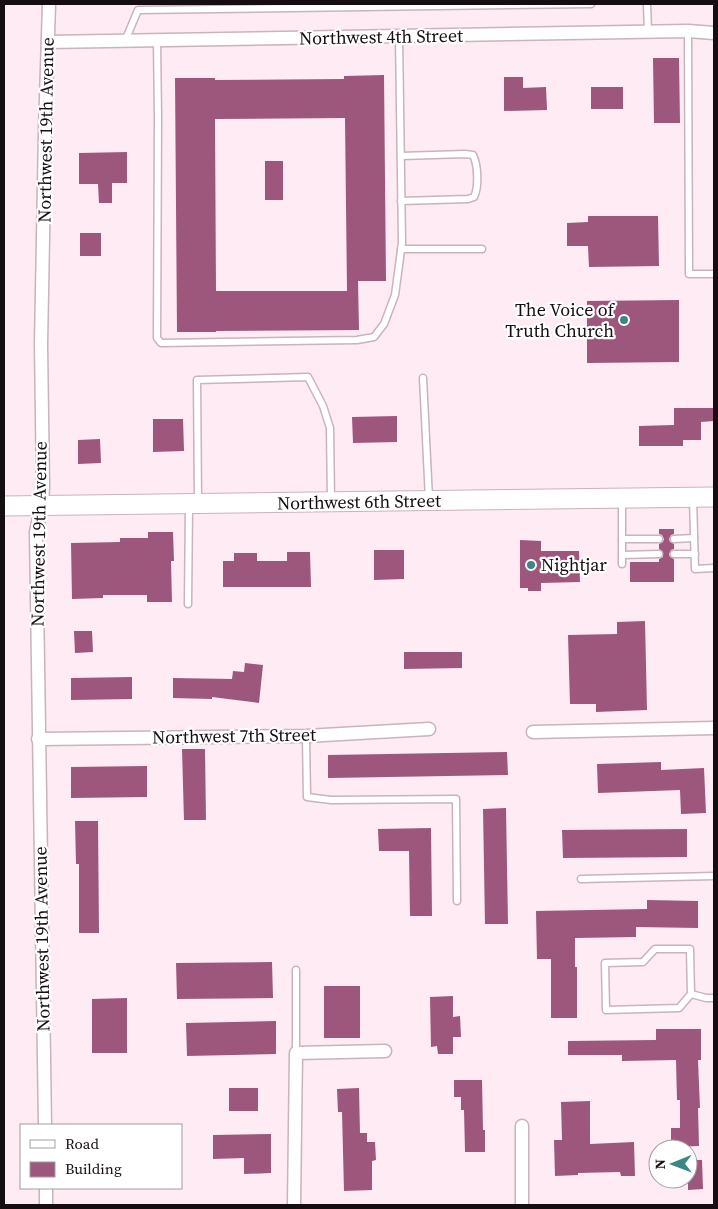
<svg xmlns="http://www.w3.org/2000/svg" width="718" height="1209" font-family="'Source Serif 4',serif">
  <rect width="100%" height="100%" fill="#feebf4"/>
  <g fill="#9d577d" fill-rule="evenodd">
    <polygon points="653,58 679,58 680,123 654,123"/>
    <path d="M384,75L386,281H358L359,330L216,331V332H177L175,78H215V80L344,79V76ZM345,118L347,291H216L215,119Z"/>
    <polygon points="504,77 523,77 523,88 546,87 547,110 504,111"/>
    <rect x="591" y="87" width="32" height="22"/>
    <polygon points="127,152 127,183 112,183 112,203 99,203 98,184 79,184 79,153"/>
    <rect x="265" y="161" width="18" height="39"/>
    <polygon points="588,216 658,216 659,266 589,267 588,246 567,246 567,223 588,222"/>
    <rect x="80" y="233" width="21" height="23"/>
    <polygon points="679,300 679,362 587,363 587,301"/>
    <polygon points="674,408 714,408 714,421 701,422 701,440 683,440 683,446 639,446 639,426 674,425"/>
    <polygon points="397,416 397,442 353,443 352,417"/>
    <polygon points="153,419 183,419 184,451 153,452"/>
    <polygon points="100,439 101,463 78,464 78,440"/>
    <polygon points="659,529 674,529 674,534 671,535 669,539 670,542 674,544 674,549 671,550 669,554 670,557 674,559 674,582 630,582 630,562 659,562 659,559 663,557 663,552 659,549 659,544 663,542 664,539 662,535 659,534"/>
    <polygon points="148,532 173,532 174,561 171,561 172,602 147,602 147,595 103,595 103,598 72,599 71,543 120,542 120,538 148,538"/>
    <polygon points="520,540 541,541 541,551 579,551 580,582 541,583 541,591 528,591 528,588 520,588"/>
    <polygon points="374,550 404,550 404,579 374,580"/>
    <polygon points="287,552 310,552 311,587 223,587 223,561 234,561 234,553 257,553 257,561 287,561"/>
    <polygon points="645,621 647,710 596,712 596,704 570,704 568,635 617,634 617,622"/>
    <polygon points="74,631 92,631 93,652 75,653"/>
    <polygon points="404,652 462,652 462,668 404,669"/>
    <polygon points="245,663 263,665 259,703 212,697 212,699 173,698 173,678 232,679 233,671 244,672"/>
    <polygon points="132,677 132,699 71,700 71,678"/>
    <polygon points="182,749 205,749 206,820 184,820"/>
    <polygon points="507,752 508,775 328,778 328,755"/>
    <polygon points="661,762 661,770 704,768 706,813 681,814 680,790 598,793 597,764"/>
    <polygon points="147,766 147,797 71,798 71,767"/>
    <polygon points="506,808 508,924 485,924 483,809"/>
    <polygon points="75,821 98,821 99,933 79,933 79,864 76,864"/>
    <polygon points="431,828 432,916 410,916 409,851 379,851 378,829"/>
    <polygon points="687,829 687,857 563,858 562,830"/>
    <polygon points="647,900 698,901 698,928 636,927 636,937 575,938 575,967 577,967 577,1018 551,1018 551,959 537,959 536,911 647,909"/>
    <polygon points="272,962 273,998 177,999 176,963"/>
    <rect x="324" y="986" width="36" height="52"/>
    <polygon points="453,996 453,1017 460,1016 461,1037 453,1037 453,1054 438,1054 437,1046 431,1047 430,997"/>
    <polygon points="127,998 127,1053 92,1053 92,999"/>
    <polygon points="276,1021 276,1054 187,1056 186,1023"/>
    <polygon points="656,1029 701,1029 701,1060 698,1060 700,1108 698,1108 699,1146 671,1147 671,1128 680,1128 680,1100 677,1100 676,1060 622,1061 622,1055 568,1055 568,1041 656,1040"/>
    <polygon points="454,1080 482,1080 483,1130 485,1130 485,1152 465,1152 464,1110 461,1110 461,1097 454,1097"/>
    <rect x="229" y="1088" width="29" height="23"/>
    <polygon points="359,1088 360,1133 367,1133 367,1142 375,1142 376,1160 372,1161 372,1190 344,1191 342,1112 338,1112 337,1089"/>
    <polygon points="590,1101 590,1144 634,1142 635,1176 621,1176 620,1172 578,1173 578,1175 555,1176 554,1140 562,1140 561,1102"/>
    <polygon points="271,1134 271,1173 244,1174 244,1158 213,1159 213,1135"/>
    <polygon points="688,1160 702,1160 703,1189 688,1190"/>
  </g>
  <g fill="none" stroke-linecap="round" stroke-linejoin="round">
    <defs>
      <g id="lane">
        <polyline points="647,4 648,32"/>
        <polyline points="688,31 689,274 714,274"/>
        <polyline points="157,40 158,119 157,338 161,343 357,340 374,337 384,324 395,295 402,243 399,37"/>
        <polyline points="125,41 138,10 591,4"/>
        <path d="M401,156L465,154L473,155C478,165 479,187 474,197L468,199L401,201"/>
        <polyline points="401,249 482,249"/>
        <polyline points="423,378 429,499"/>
        <polyline points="693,499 695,569 714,568"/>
        <polyline points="622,501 622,564"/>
        <polyline points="198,502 197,380 308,377 323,406 330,428 331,501"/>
        <polyline points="622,539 659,539"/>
        <polyline points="674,539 694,538"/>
        <polyline points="674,554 695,554"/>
        <polyline points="622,555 659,554"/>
        <polyline points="188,604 189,505"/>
        <polyline points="306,736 307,797 331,800 456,799 457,901"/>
        <polyline points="581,879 714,876"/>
        <polygon points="655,949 690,949 691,994 679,1008 606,1010 605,963 643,962"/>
        <polyline points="691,994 706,998 714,998"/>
        <polyline points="296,1053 296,970"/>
      </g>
      <g id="street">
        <polyline points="48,42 688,31 714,33"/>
        <polyline points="533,732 714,728"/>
        <polyline points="38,739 306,736 429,729"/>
        <polyline points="45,1125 36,532 42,505 43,487 41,345 45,130 49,4"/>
        <polyline points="522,1126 522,1205"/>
        <polyline points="46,1188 46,1205"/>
        <polyline points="294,1205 296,1053 385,1051"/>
      </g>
      <polyline id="secondary" points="4,506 714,497"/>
    </defs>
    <use href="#lane" stroke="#c9b3bd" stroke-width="9"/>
    <use href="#street" stroke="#c9b3bd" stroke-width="15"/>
    <use href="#secondary" stroke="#c9b3bd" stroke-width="21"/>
    <use href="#lane" stroke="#fff" stroke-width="6"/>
    <use href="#street" stroke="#fff" stroke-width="12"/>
    <use href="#secondary" stroke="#fff" stroke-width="19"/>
  </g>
  <g fill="#3d8687" stroke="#fff" stroke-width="2">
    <circle cx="624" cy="320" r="5"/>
    <circle cx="531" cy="565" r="5"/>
  </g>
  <g text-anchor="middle" stroke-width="4.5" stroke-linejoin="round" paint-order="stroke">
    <g font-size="18" fill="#150d11" stroke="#fff">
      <text transform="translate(381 37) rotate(-1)" y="6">Northwest 4th Street</text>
      <text transform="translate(46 130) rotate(-89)" y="6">Northwest 19th Avenue</text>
      <text transform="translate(359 502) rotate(-1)" y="6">Northwest 6th Street</text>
      <text transform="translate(39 534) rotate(-89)" y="6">Northwest 19th Avenue</text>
      <text transform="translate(234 736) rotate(-1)" y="6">Northwest 7th Street</text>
      <text transform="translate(42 939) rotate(-91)" y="6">Northwest 19th Avenue</text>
    </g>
    <g font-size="18" fill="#150d11" stroke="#fff" text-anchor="end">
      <text x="614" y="316">The Voice of<tspan x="614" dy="21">Truth Church</tspan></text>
      <text x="541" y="571" text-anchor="start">Nightjar</text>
    </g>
  </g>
  <rect width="718" height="1209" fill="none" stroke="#150d11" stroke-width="10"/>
  <rect x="20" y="1124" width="162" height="65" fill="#ffffff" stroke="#a19ea0"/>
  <rect x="30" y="1140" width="25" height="8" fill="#ffffff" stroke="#a19ea0"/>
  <text x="65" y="1149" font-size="15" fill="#150d11">Road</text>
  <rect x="30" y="1162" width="25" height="15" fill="#9d577d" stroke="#a19ea0"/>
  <text x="65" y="1174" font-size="15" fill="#150d11">Building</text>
  <g transform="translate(673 1164) rotate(269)"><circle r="24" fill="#ffffff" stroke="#a19ea0"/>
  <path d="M0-4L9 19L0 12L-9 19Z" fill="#3d8687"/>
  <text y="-8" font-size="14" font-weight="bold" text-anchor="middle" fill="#150d11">N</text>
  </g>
</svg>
